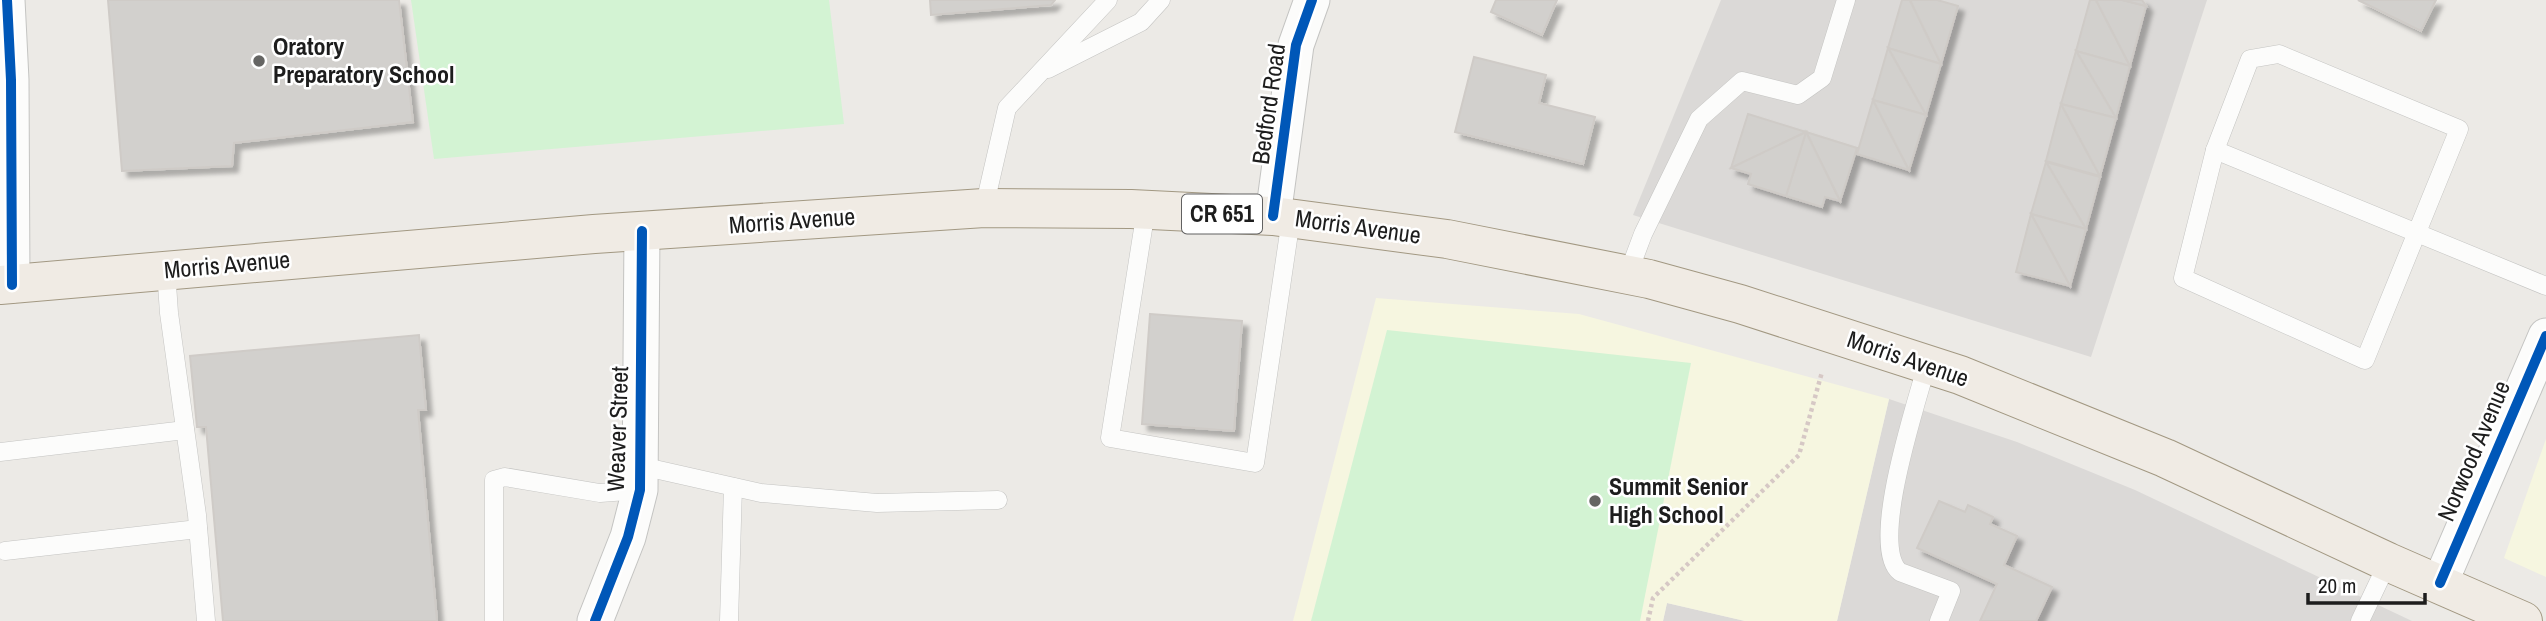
<svg xmlns="http://www.w3.org/2000/svg" width="2546" height="621" font-family="'Archivo Narrow',sans-serif">
  <defs>
    <filter id="shadow"><feDropShadow dx="6" dy="6" stdDeviation="2" flood-color="#0004"/></filter>
  </defs>
  <rect width="100%" height="100%" fill="#eceae6"/>
  <g fill="#dbd9d7">
    <polygon points="1721,0 2207,0 2091,357 1633,215"/>
    <polygon points="1889,399 2017,442 2135,490 2412,621 1837,621"/>
    <polygon points="1667,603 1745,621 1663,621"/>
  </g>
  <g fill="#f6f6e0">
    <polygon points="1376,298 1579,314 1889,399 1837,621 1745,621 1667,603 1663,621 1293,621"/>
    <polygon points="2546,439 2546,577 2504,558"/>
  </g>
  <g fill="#d3f3d3">
    <polygon points="411,0 829,0 844,124 434,159"/>
    <polygon points="1387,330 1691,363 1640,621 1311,621"/>
  </g>
  <g fill="#d2d0cd" stroke="#cfcbc7" stroke-width="2" filter="url(#shadow)">
    <polygon points="108,0 399,0 413,122 234,143 232,166 122,171"/>
    <polygon points="930,0 1055,0 1051,5 931,15"/>
    <polygon points="1496,0 1557,0 1542,35 1491,12"/>
    <polygon points="1902,0 1910,0 1941,64 1888,48"/>
    <polygon points="1910,0 1937,0 1958,6 1941,64"/>
    <polygon points="2090,0 2096,0 2130,66 2076,51"/>
    <polygon points="2096,0 2122,0 2146,6 2130,66"/>
    <polygon points="2122,0 2142,0 2146,6"/>
    <polygon points="2358,0 2436,0 2421,31"/>
    <polygon points="1888,48 1941,64 1926,115"/>
    <polygon points="1888,48 1926,115 1873,100"/>
    <polygon points="2076,51 2130,66 2116,118"/>
    <polygon points="2076,51 2116,118 2061,104"/>
    <polygon points="1474,57 1546,75 1539,103 1595,117 1583,164 1455,132"/>
    <polygon points="1873,100 1909,170 1857,154"/>
    <polygon points="1873,100 1926,115 1909,170"/>
    <polygon points="2061,104 2100,176 2046,161"/>
    <polygon points="2061,104 2116,118 2100,176"/>
    <polygon points="1748,114 1806,132 1731,168"/>
    <polygon points="1806,132 1857,148 1840,201"/>
    <polygon points="1806,132 1840,201 1825,197 1822,207 1786,196"/>
    <polygon points="1806,132 1786,196 1748,184 1751,174 1731,168"/>
    <polygon points="2046,162 2100,177 2086,229"/>
    <polygon points="2046,162 2086,229 2031,214"/>
    <polygon points="2031,214 2086,229 2070,286"/>
    <polygon points="2031,214 2070,286 2016,272"/>
    <polygon points="1150,314 1242,321 1234,431 1142,424"/>
    <polygon points="419,335 426,410 418,410 437,621 223,621 206,427 197,427 190,356"/>
    <polygon points="1939,501 1965,512 1968,505 1993,517 1990,524 2017,536 2004,565 2052,587 2036,621 1980,621 1997,584 1917,548"/>
  </g>
  <g fill="none" stroke-linecap="round" stroke-linejoin="round">
    <defs>
      <g id="service">
        <polygon points="2279,54 2459,129 2365,360 2183,278 2215,150 2250,59"/>
        <polyline points="1048,69 1141,22 1161,0"/>
        <polyline points="2215,150 2546,286"/>
        <polyline points="984,208 1007,108 1108,0"/>
        <polyline points="1146,210 1110,438 1255,463 1291,219"/>
        <polyline points="166,270 169,313 197,515 206,621"/>
        <polyline points="1628,274 1643,234 1699,119 1742,81 1798,95 1822,78 1846,0"/>
        <path d="M1927,364C1917,402 1868,547 1900,572L1951,591L1939,621"/>
        <polyline points="0,452 185,430"/>
        <polyline points="641,466 761,493 877,503 998,500"/>
        <polyline points="5,551 198,529"/>
        <polyline points="494,621 494,480 505,477 600,493 640,490"/>
        <polyline points="729,621 733,487"/>
        <polyline points="2360,621 2388,562"/>
      </g>
      <g id="minor">
        <polyline points="7,0 11,80 12,285"/>
        <polyline points="1273,216 1296,45 1312,0"/>
        <polyline points="2440,583 2546,336"/>
        <polyline points="595,621 628,537 640,490 642,231"/>
      </g>
      <polyline id="primary" points="0,285 594,234 984,208 1131,209 1273,216 1447,239 1649,279 1740,304 1960,375 2165,458 2388,562 2523,621"/>
    </defs>
    <use href="#service" stroke="#c4c4c2" stroke-width="19"/>
    <use href="#minor" stroke="#c4c4c2" stroke-width="37"/>
    <use href="#primary" stroke="#a29882" stroke-width="40"/>
    <polyline stroke="#d6c8c5" stroke-width="4.5" stroke-dasharray="3.5 3.5" stroke-linecap="butt" points="1648,621 1653,598 1799,455 1822,372"/>
    <use href="#service" stroke="#fcfcfb" stroke-width="18"/>
    <use href="#minor" stroke="#fcfcfb" stroke-width="35"/>
    <use href="#primary" stroke="#f0ebe4" stroke-width="38"/>
    <defs>
      <g id="cycleway">
        <polyline points="7,0 11,80 12,285"/>
        <polyline points="1273,216 1296,45 1312,0"/>
        <polyline points="2440,583 2546,336"/>
        <polyline points="595,621 628,537 640,490 642,231"/>
      </g>
    </defs>
    <use href="#cycleway" stroke="#fff" stroke-width="15"/>
    <use href="#cycleway" stroke="#0057b8" stroke-width="10"/>
  </g>
  <g fill="#656563" stroke="#fff" stroke-width="2.5">
    <circle cx="259" cy="61" r="7"/>
    <circle cx="1595" cy="501" r="7"/>
  </g>
  <g text-anchor="middle" stroke-width="5" stroke-linejoin="round" paint-order="stroke">
    <rect fill="#fff" stroke="#616161" stroke-width="2" x="1182" y="194.5" width="80" height="39" rx="5"/>
    <g font-size="23" font-weight="bold" fill="#1d1d1d">
      <text x="1222" y="222">CR 651</text>
    </g>
    <g font-size="24" font-weight="bold" fill="#1d1d1d" stroke="#fff" text-anchor="start">
      <text x="273" y="55">Oratory<tspan x="273" dy="28">Preparatory School</tspan></text>
      <text x="1609" y="495">Summit Senior<tspan x="1609" dy="28">High School</tspan></text>
    </g>
    <g font-size="24" fill="#1d1d1d" stroke="#fff">
      <text transform="translate(1269 104) rotate(-82)" y="8">Bedford Road</text>
      <text transform="translate(792 221) rotate(-4)" y="8">Morris Avenue</text>
      <text transform="translate(1358 227) rotate(8)" y="8">Morris Avenue</text>
      <text transform="translate(227 265) rotate(-5)" y="8">Morris Avenue</text>
      <text transform="translate(1908 359) rotate(19)" y="8">Morris Avenue</text>
      <text transform="translate(618 429) rotate(-88)" y="8">Weaver Street</text>
      <text transform="translate(2474 451) rotate(-67)" y="8">Norwood Avenue</text>
    </g>
  </g>
  <path d="M2308 593v10h117v-10" fill="none" stroke="#1d1d1d" stroke-width="3.5"/>
  <text x="2318" y="593" font-size="21" fill="#1d1d1d" stroke="#ffffff" stroke-width="5" paint-order="stroke">20 m</text>
</svg>
